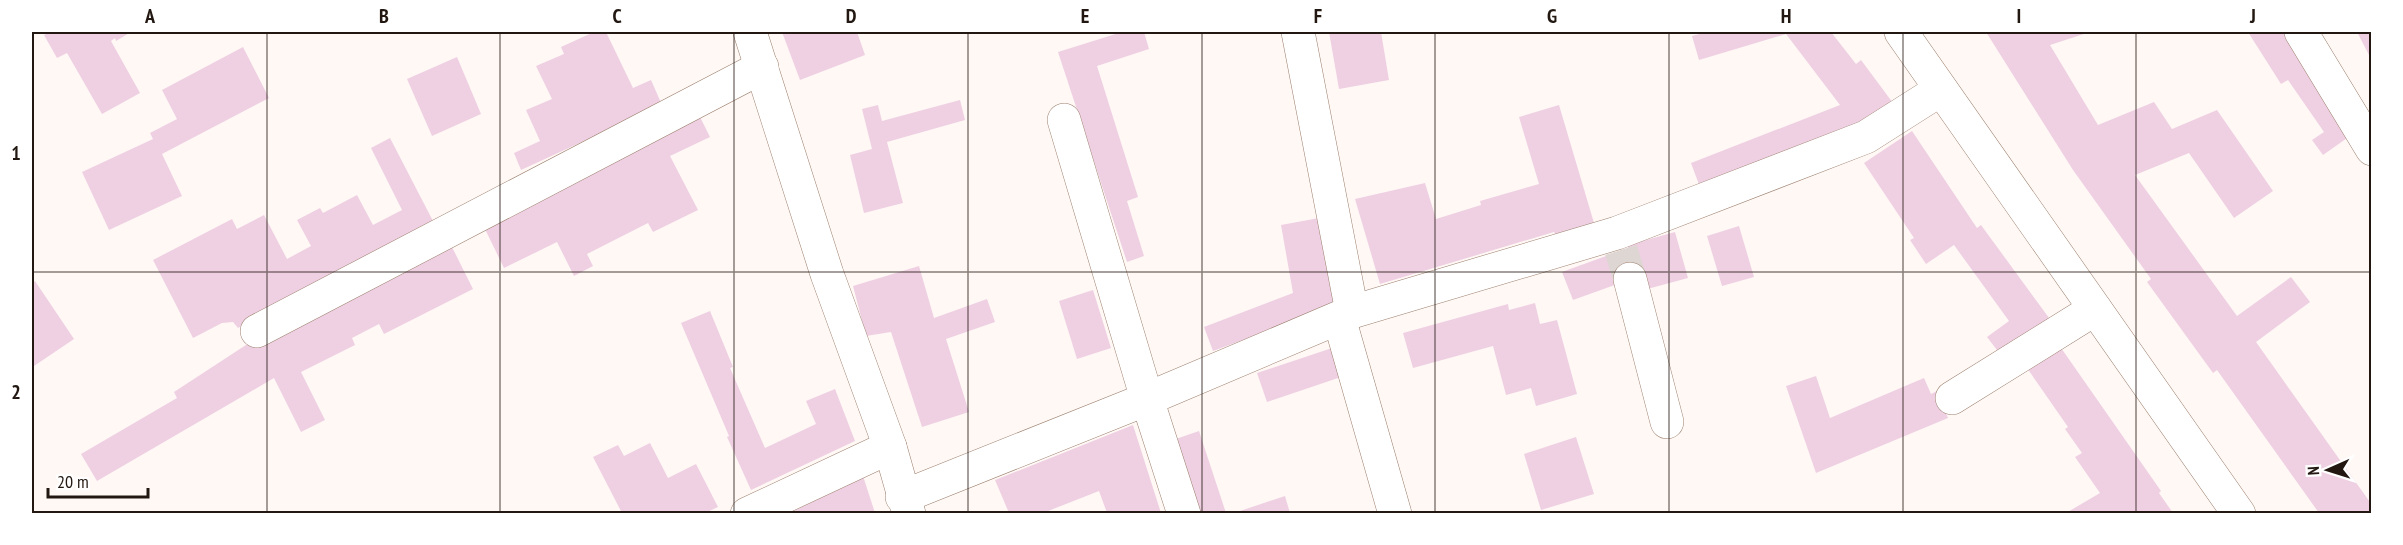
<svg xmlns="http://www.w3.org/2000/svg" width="2403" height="545" font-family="'PT Sans Narrow',sans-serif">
  <rect width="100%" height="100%" fill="#fff8f5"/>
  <g fill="#efd0e3">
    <polygon points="50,32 131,32 116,41 115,38 111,41 140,93 102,114 67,53 57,58 44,35"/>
    <polygon points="594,32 606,32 633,88 651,80 662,105 521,170 514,153 540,141 526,110 552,99 536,66 564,54 561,47"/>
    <polygon points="782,32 857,32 865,55 800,80"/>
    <polygon points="1122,32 1144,32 1149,49 1097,66 1138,197 1127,201 1144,256 1127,262 1058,52"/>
    <polygon points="1329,32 1381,32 1389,80 1339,89"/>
    <polygon points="1707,32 1831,32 1856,64 1861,60 1893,103 1858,130 1701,190 1691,163 1840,105 1786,34 1699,60 1692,36"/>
    <polygon points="1986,32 2090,32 2050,45 2098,125 2154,102 2172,129 2217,110 2273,191 2234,218 2189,153 2135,175 2237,316 2291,277 2310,302 2256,342 2372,505 2372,513 2319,513 2217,370 2213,373 2147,282 2151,279 2073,170"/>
    <polygon points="2248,32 2284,32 2350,136 2323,155 2312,140 2324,132 2288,80 2281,84"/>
    <polygon points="2357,32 2372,32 2372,61 2368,53"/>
    <polygon points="243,47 269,98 162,154 182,196 109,230 82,172 153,139 150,133 177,119 162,90"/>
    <polygon points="457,57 481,114 432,136 407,79"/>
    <polygon points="960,100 965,120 887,142 903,203 864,213 850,155 872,149 862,109 878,105 882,121"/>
    <polygon points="1559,105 1594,223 1555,234 1554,232 1380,284 1355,199 1425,183 1436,219 1481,205 1480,201 1539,184 1519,117"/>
    <polygon points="698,113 710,137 670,156 698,210 653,232 648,223 587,254 593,266 574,276 557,242 504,268 483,225"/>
    <polygon points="1912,131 1977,228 1981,225 2052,322 2003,358 1987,337 2009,321 1954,245 1926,264 1910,240 1914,238 1864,163"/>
    <polygon points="390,138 433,221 238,328 233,322 222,323 193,338 153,260 232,219 237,229 264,215 287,259 311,246 297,220 320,208 323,213 357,195 373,225 402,210 371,148"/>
    <polygon points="1319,218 1335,306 1213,351 1204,327 1293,293 1281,225"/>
    <polygon points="1739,226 1754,277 1722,286 1707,236"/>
    <polygon points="1675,232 1688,278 1640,291 1637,277 1573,300 1562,272 1628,248 1628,245"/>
    <polygon points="451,245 473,289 384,334 379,324 352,338 355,345 301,372 325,420 301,432 274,378 97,481 81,454 177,398 174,392 249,343"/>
    <polygon points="919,266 934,318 987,299 995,322 946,339 969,412 922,427 891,332 866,336 853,286"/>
    <polygon points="35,281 74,339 34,366 32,363 32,284"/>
    <polygon points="1093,290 1111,348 1077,359 1059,301"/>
    <polygon points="1535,303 1540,324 1557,320 1577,394 1536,406 1531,388 1506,395 1493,346 1413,368 1403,333 1508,304 1509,310"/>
    <polygon points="710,311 733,367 730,368 765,448 816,424 806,401 835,389 855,441 751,490 727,437 729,436 681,323"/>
    <polygon points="1341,345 1350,374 1267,402 1257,373"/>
    <polygon points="2059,345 2161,491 2159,493 2173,513 2066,513 2100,493 2075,457 2082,453 2065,429 2068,427 2027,368"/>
    <polygon points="1816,376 1830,418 1924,378 1931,394 1937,391 1948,418 1816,473 1786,386"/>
    <polygon points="1133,425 1161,513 1107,513 1099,491 1043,513 1009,513 995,480"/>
    <polygon points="1199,431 1226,513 1197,513 1173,440"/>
    <polygon points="1576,437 1594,494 1541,510 1524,454"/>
    <polygon points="650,443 668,478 696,464 718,507 705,513 622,513 593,457 618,445 624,456"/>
    <polygon points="863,476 875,513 790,513"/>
    <polygon points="1285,496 1290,513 1234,513"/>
  </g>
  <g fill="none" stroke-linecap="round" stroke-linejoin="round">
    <polyline stroke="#ded6d3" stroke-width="33" stroke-dasharray="33 16" stroke-linecap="butt" points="1621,250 1630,279"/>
    <defs>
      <g id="minor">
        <polyline points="750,32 827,274 890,447 909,514"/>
        <polyline points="1901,32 2239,514"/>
        <polyline points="2301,32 2372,149"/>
        <polyline points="1630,279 1667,422"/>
        <polyline points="1352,312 1617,233 1866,137 1940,90"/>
        <polyline points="1339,318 1395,514"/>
        <polyline points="257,331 762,67"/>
        <polyline points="1952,398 2095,309"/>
        <polyline points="902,497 1147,399 1064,120"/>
        <polyline points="747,514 890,447"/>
        <polyline points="1184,514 1147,399 1352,312 1298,32"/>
      </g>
    </defs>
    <use href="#minor" stroke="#9c806f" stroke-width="34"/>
    <use href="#minor" stroke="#fff" stroke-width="33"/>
  </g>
  <path fill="none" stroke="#221811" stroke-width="1.5" stroke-opacity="0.55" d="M267,32V514M500,32V514M734,32V514M968,32V514M1202,32V514M1435,32V514M1669,32V514M1903,32V514M2136,32V514M32,272H2372"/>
  <rect width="2403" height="545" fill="none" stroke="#ffffff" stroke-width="66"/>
  <g transform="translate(2328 470) rotate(267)" stroke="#ffffff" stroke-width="4.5" paint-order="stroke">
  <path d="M0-4.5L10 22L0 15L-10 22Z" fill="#221811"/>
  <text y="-9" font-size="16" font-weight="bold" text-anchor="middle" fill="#221811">N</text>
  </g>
  <path d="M48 488v9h100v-9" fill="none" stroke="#221811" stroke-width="3"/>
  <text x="57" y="488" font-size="18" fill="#221811" stroke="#ffffff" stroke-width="4.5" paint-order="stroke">20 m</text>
  <rect x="33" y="33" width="2337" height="479" fill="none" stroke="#221811" stroke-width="2"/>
  <g font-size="20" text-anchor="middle" font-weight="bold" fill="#221811">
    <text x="150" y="23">A</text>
    <text x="384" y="23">B</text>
    <text x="617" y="23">C</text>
    <text x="851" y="23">D</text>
    <text x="1085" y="23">E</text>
    <text x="1318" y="23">F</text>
    <text x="1552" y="23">G</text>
    <text x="1786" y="23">H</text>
    <text x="2019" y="23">I</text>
    <text x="2253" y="23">J</text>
    <text x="16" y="160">1</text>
    <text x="16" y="399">2</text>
  </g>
</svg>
